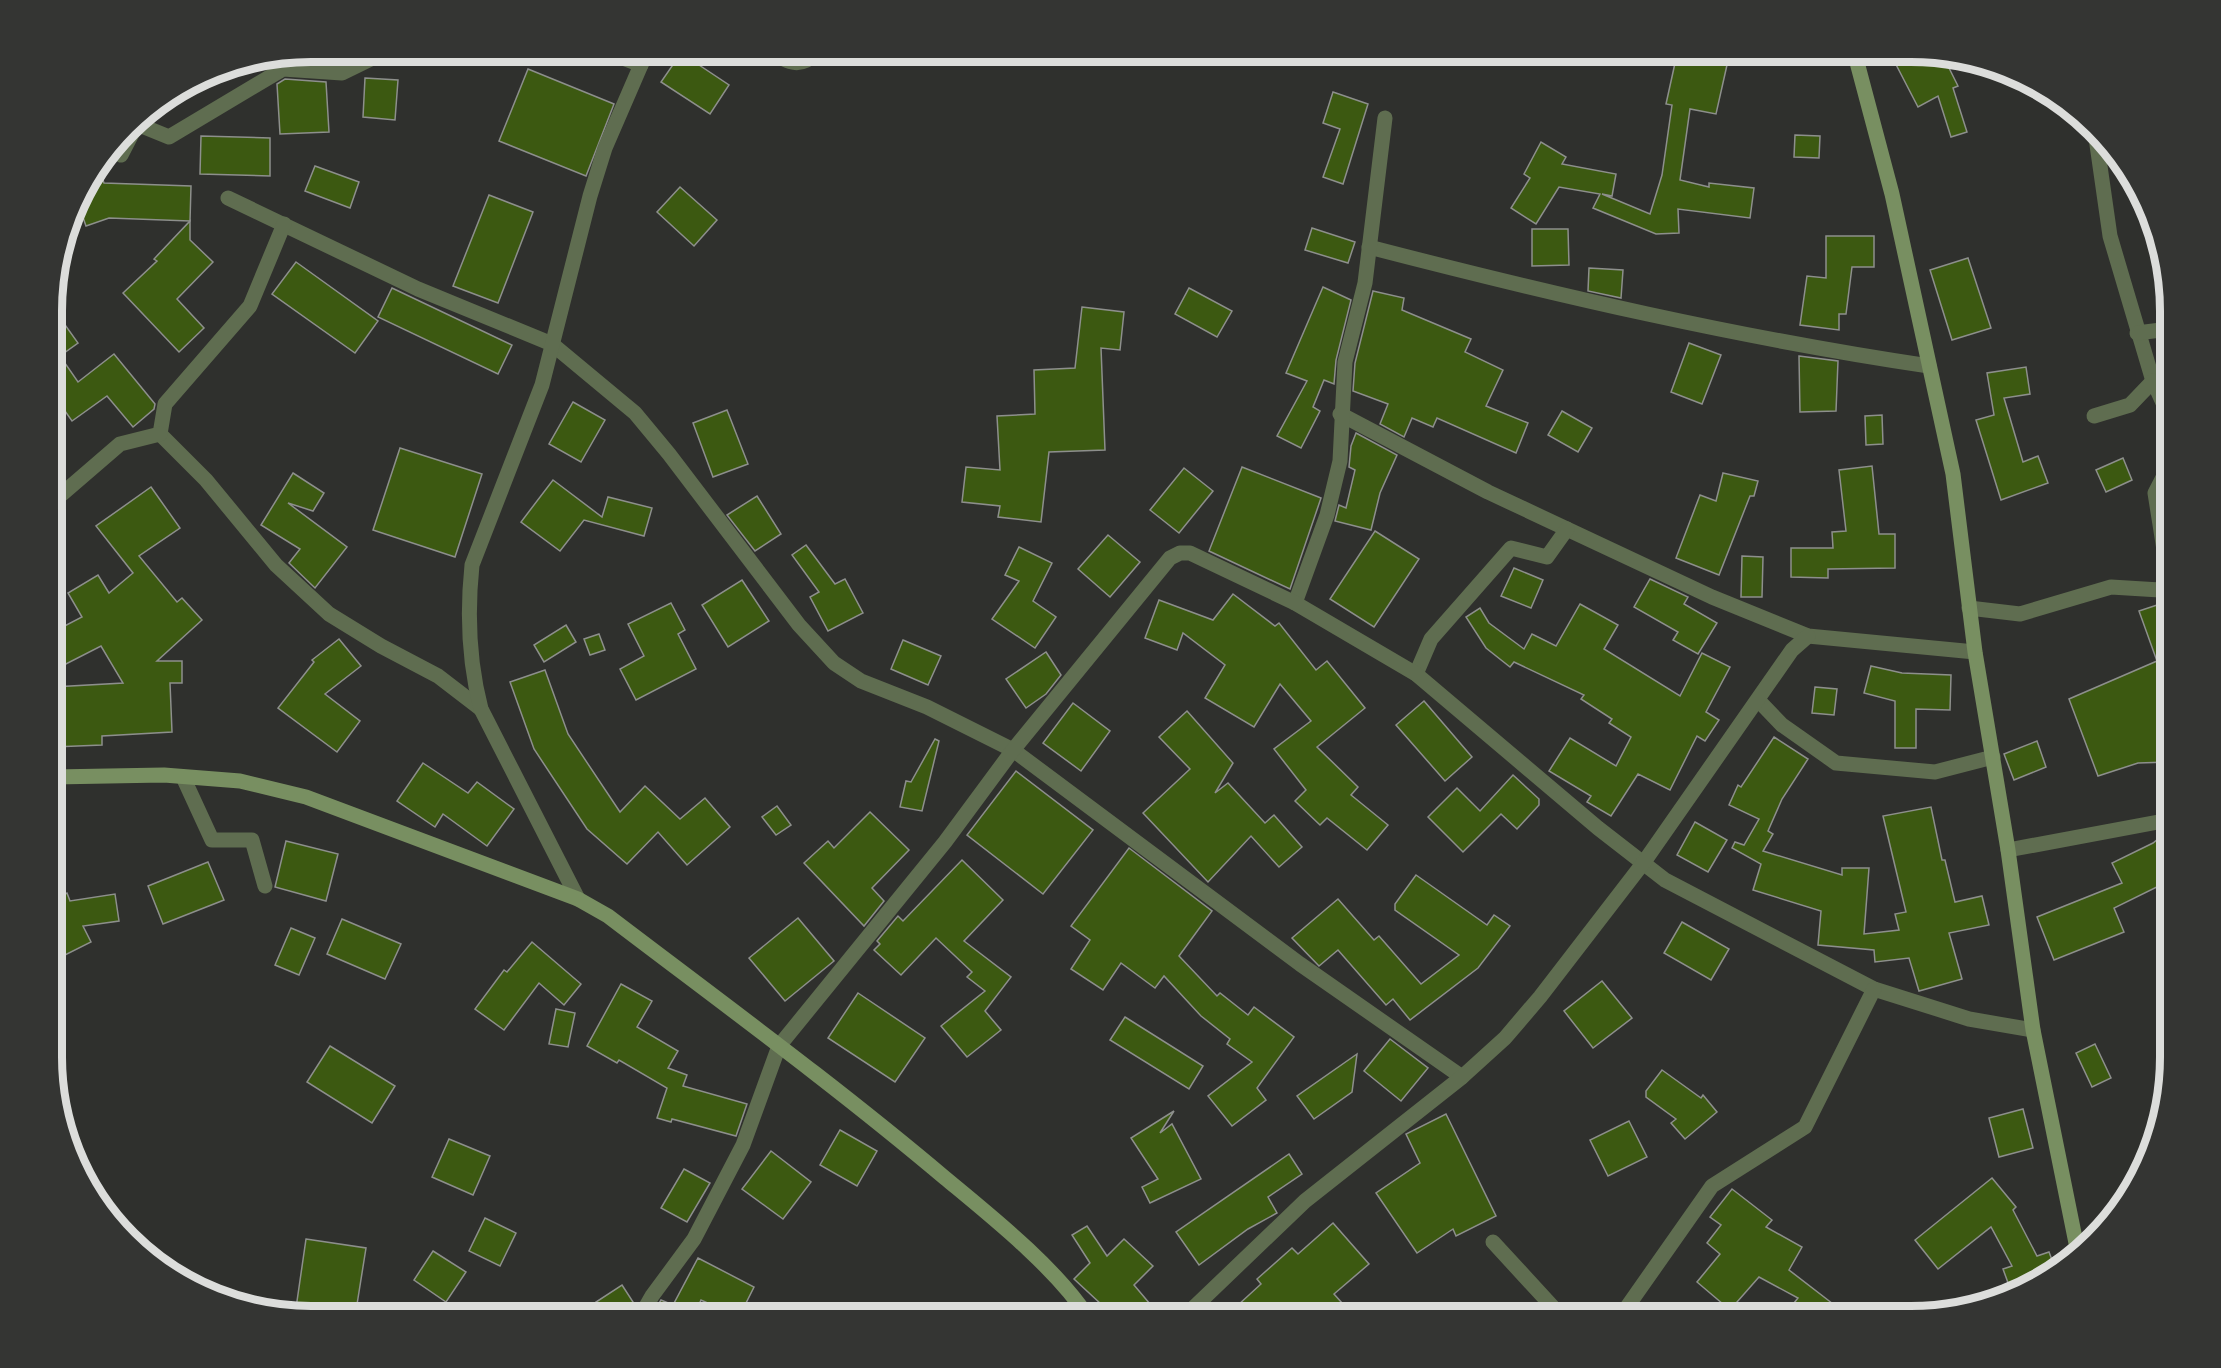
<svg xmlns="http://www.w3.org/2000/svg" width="2221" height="1368" font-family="'Roboto Condensed',sans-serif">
  <rect width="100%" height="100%" fill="#2f302d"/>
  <g fill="#3c5911" stroke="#8d8f8c" stroke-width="1.5">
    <polygon points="310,51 338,51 337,63 284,59 276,62 276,58"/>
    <polygon points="1889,51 1911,51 1943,56 1958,86 1953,88 1967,132 1951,137 1938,96 1918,107"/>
    <polygon points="681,53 729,85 710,114 661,82"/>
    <polygon points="1677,54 1727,65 1716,114 1690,109 1680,180 1709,187 1709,183 1754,188 1750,218 1678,209 1679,233 1656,234 1593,208 1600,194 1559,187 1536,224 1511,208 1530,178 1524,174 1541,142 1566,157 1562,164 1616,174 1612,196 1602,194 1650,214 1662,175 1672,105 1666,104"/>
    <polygon points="528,69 614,104 586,176 499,141"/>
    <polygon points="365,78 398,80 395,120 363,117"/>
    <polygon points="285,79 326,82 329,132 280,134 277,84"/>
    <polygon points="1333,92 1368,104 1343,184 1323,177 1340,129 1323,123"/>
    <polygon points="1795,135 1820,136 1819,158 1794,157"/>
    <polygon points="201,136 270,138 270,176 200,174"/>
    <polygon points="315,166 359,182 350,208 305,191"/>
    <polygon points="99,168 104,183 191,186 190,221 109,218 86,226 77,200"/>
    <polygon points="680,187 717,220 694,246 657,212"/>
    <polygon points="489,195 533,212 498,303 453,286"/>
    <polygon points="190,221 190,240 213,262 177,299 204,328 179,352 123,293 157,261 154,259"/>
    <polygon points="1312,228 1355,242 1348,263 1305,250"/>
    <polygon points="1532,229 1568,229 1569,265 1532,266"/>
    <polygon points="1826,236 1874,236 1874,267 1852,267 1846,314 1839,314 1839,330 1800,325 1807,276 1826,278"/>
    <polygon points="1968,258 1991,328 1952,340 1930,270"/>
    <polygon points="296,262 378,321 355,353 272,294"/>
    <polygon points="1589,268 1623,270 1621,298 1588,291"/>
    <polygon points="1323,287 1351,300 1336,360 1334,384 1324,380 1313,407 1320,411 1301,448 1277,436 1307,381 1286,373"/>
    <polygon points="392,288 512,345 498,374 378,317"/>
    <polygon points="1189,288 1232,311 1217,337 1175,314"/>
    <polygon points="1373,291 1404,298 1402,310 1471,339 1465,352 1503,370 1486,406 1528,423 1516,453 1437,418 1433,427 1412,418 1404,437 1380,424 1388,404 1353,391 1355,363"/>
    <polygon points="1082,307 1124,312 1120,350 1101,348 1105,450 1049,452 1041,522 998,517 1000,506 962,502 966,467 1000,470 997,416 1035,414 1034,370 1075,368"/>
    <polygon points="53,308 78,343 60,356 78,382 114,354 155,404 154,409 133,427 107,396 72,421 53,394"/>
    <polygon points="1689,343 1721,355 1702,404 1671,392"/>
    <polygon points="1799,356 1838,361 1836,411 1800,412"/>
    <polygon points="2026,367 2030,394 2004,398 2023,462 2038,456 2048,483 2001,500 1976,420 1994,415 1987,373"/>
    <polygon points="573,402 605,420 581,462 549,444"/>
    <polygon points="727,410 748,464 713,477 693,423"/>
    <polygon points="1562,411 1592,428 1578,452 1548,435"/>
    <polygon points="1882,415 1883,444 1866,445 1865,416"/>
    <polygon points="1356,433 1397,455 1380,493 1371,530 1335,521 1339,505 1346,508 1355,470 1349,467 1351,446"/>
    <polygon points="400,448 482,474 455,557 373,530"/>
    <polygon points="2123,458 2132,480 2106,492 2096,470"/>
    <polygon points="1872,466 1879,534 1895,534 1895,568 1828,569 1828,578 1791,577 1791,548 1833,548 1832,532 1846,531 1839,470"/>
    <polygon points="1242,467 1321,498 1290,589 1209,551"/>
    <polygon points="1184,468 1213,491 1179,533 1150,510"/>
    <polygon points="293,473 324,493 313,511 288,503 347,547 315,588 289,563 300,549 261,525"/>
    <polygon points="1723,473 1758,481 1754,496 1750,496 1719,575 1676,558 1700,495 1716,501"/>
    <polygon points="553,480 602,517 608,497 652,508 644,536 584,520 560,551 521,522"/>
    <polygon points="151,487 180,528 139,556 177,602 182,598 202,620 157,661 182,661 182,683 170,683 172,732 102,736 102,745 53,747 53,687 123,683 101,646 62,666 53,650 53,632 82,617 68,593 98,575 109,593 133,573 96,526"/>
    <polygon points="757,496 781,534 755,551 727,515"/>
    <polygon points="1375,531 1419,559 1374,627 1330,599"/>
    <polygon points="1108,535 1140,562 1110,597 1078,569"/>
    <polygon points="806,545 835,584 845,579 863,613 828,631 810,597 819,592 792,555"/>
    <polygon points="1019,547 1052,563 1033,601 1056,617 1035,648 992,619 1019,581 1005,575"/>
    <polygon points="1742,556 1763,557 1762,597 1741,597"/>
    <polygon points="1514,568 1543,580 1531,608 1501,596"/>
    <polygon points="1650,579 1688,597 1684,604 1717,623 1698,654 1673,640 1678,632 1634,607"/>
    <polygon points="742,580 769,621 728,647 702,605"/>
    <polygon points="1233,594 1275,626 1279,623 1316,670 1327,661 1365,708 1317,747 1358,787 1351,795 1388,825 1367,850 1327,818 1320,825 1295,801 1306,790 1274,749 1311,721 1280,684 1254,727 1205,698 1225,665 1183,633 1177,650 1145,638 1159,600 1213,620"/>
    <polygon points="2169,601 2169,762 2138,763 2098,776 2069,699 2157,661 2139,611"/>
    <polygon points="671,603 685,630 678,634 696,669 636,700 620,669 644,656 628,624"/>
    <polygon points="1580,604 1618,625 1604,649 1680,696 1702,653 1730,667 1706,712 1719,720 1705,741 1697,736 1670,790 1638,774 1611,816 1587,802 1591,796 1549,771 1570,738 1616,766 1631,737 1609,723 1612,719 1581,699 1584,695 1514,662 1510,667 1486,648 1466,617 1480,608 1489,623 1524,649 1532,634 1556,646"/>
    <polygon points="566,625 576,642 544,662 534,645"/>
    <polygon points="599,634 605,650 590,655 584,639"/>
    <polygon points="339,639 361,666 325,694 360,721 337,752 278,708 314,662 312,660"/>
    <polygon points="903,640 941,656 928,685 891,669"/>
    <polygon points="1046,652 1061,675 1046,694 1026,708 1006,679"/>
    <polygon points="1871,666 1902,673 1951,675 1950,710 1916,709 1916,748 1895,748 1895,701 1864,693"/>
    <polygon points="545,670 568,734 620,812 645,786 680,819 705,798 730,827 687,865 658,832 627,864 587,829 534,749 510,682"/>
    <polygon points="1815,687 1837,689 1834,715 1812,713"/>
    <polygon points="1424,701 1472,757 1445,781 1396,725"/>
    <polygon points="1073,703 1110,731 1081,771 1043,743"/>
    <polygon points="1187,711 1233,763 1215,793 1228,783 1265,823 1274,815 1302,847 1279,867 1251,836 1208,882 1143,813 1190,769 1159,737"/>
    <polygon points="1774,737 1808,759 1782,799 1768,831 1773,834 1763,851 1842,875 1842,868 1869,868 1864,934 1899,930 1895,914 1906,912 1883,816 1931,807 1942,860 1945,860 1955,902 1982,896 1989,925 1949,933 1962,979 1919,991 1909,958 1875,962 1874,950 1818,945 1821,911 1753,890 1761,864 1732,848 1735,842 1744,845 1759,819 1729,805 1738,785 1741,787"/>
    <polygon points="935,739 939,741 922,811 900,807 906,781 911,782"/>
    <polygon points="2037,741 2046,767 2014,780 2004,754"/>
    <polygon points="423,763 468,793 477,782 514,809 487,846 443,814 435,827 397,801"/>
    <polygon points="1016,771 1093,830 1043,894 967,835"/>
    <polygon points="1513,775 1539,799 1539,805 1517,829 1501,814 1463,852 1428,817 1457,788 1480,811"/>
    <polygon points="777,806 791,825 776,835 762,817"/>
    <polygon points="870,812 909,850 872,888 884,901 864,926 804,863 828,841 834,848"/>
    <polygon points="1695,822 1727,840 1708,872 1677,855"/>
    <polygon points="2169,830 2169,881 2114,908 2124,932 2054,960 2037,917 2122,883 2112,863 2153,843"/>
    <polygon points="286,841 338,854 326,901 275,887"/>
    <polygon points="1129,848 1212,911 1179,956 1217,996 1220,993 1248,1015 1254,1007 1294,1037 1257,1088 1266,1100 1232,1126 1208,1096 1252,1062 1227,1044 1230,1039 1201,1016 1164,976 1155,988 1121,963 1103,990 1071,969 1090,940 1071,926"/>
    <polygon points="962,860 1003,900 964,941 1011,977 985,1011 1001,1030 967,1057 941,1026 985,991 967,977 972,972 936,938 901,975 874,950 880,944 877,941 898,916 903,921"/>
    <polygon points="208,862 224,900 163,924 148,886"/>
    <polygon points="1416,875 1487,925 1494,915 1510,926 1478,968 1410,1020 1393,999 1386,1005 1338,950 1319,966 1292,938 1338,899 1374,940 1379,936 1421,984 1459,955 1395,910 1395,904"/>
    <polygon points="67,893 70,901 115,894 119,921 83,926 91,942 53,961 53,900"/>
    <polygon points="798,918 834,961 785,1001 749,958"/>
    <polygon points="342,919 401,944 385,979 327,954"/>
    <polygon points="1682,922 1729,949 1711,980 1664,953"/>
    <polygon points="291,928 315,938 299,975 275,965"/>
    <polygon points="532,942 581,984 564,1005 539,983 504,1030 475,1009 504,970 507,972"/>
    <polygon points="1602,981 1632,1018 1593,1048 1564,1011"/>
    <polygon points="621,984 652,1001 637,1027 678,1051 668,1068 687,1075 683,1086 747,1104 736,1136 672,1119 671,1122 657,1118 667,1088 619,1060 617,1063 587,1046"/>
    <polygon points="858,993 925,1038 895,1082 828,1038"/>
    <polygon points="556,1009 575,1013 568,1047 549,1044"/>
    <polygon points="1125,1017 1203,1066 1189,1089 1110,1040"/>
    <polygon points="1390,1039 1428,1068 1401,1101 1364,1071"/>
    <polygon points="2095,1044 2111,1078 2092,1087 2076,1053"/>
    <polygon points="330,1046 395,1086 372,1123 307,1082"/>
    <polygon points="1357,1054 1352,1092 1314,1119 1297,1096"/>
    <polygon points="1662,1070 1701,1098 1703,1095 1717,1112 1685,1139 1671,1123 1676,1119 1646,1097 1646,1091"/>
    <polygon points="2023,1109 2033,1148 1999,1157 1989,1118"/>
    <polygon points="1174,1111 1160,1133 1172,1124 1201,1179 1150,1203 1142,1187 1158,1179 1131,1138"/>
    <polygon points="1446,1114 1496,1216 1456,1236 1453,1229 1417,1253 1376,1193 1420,1163 1406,1134"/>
    <polygon points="1629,1121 1647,1157 1608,1176 1590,1140"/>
    <polygon points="840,1130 877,1151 857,1186 820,1165"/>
    <polygon points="449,1139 490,1156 473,1195 432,1177"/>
    <polygon points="771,1151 811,1182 783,1219 742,1189"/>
    <polygon points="1289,1154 1302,1174 1268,1197 1277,1213 1248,1229 1199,1265 1176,1232"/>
    <polygon points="684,1169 710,1183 687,1222 661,1208"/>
    <polygon points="1992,1178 2016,1207 2013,1210 2037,1256 2049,1252 2055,1268 2040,1282 2011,1291 2003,1269 2012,1266 1991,1227 1938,1269 1915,1240"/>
    <polygon points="1732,1189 1772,1220 1766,1227 1802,1247 1789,1270 1837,1307 1829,1316 1811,1317 1794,1303 1798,1298 1759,1277 1730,1310 1697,1282 1720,1254 1707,1243 1721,1225 1710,1217"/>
    <polygon points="485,1218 516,1233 500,1266 469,1251"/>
    <polygon points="1333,1223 1369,1264 1334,1294 1342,1303 1326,1317 1225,1317 1261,1284 1257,1279 1292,1248 1298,1254"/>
    <polygon points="1087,1226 1107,1256 1124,1239 1153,1266 1134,1285 1161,1317 1115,1317 1074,1279 1090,1263 1072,1235"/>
    <polygon points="306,1239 366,1248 355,1317 295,1315"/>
    <polygon points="433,1251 466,1272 446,1302 414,1280"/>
    <polygon points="698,1258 754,1287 739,1317 701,1300 695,1314 701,1317 651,1317 661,1300 673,1305"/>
    <polygon points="622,1285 635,1305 630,1317 605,1317 596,1302"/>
  </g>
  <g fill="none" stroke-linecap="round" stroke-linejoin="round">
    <g stroke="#5f6d50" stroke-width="15">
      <polyline points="605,51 641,65"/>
      <path d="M770,51C791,64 800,69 819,51"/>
      <polyline points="2096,138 2110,236 2153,381 2169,416"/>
      <polyline points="121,155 137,124 169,137 283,69 342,73 387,51"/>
      <polyline points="228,198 418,289 552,344 635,413 669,454 799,625 834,663 861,681 927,707 1013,750 1300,964 1462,1077"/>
      <path d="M1369,247C1554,295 1740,338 1929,366"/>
      <polyline points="2137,333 2169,329"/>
      <polyline points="1340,414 1488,492 1712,597 1808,636 1975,652"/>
      <polyline points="2094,416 2130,405 2153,381"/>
      <polyline points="160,434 206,480 276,565 329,614 381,646 438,676 481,709"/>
      <polyline points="160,434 165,404 250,306 284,224"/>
      <polyline points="53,497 62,494 120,444 160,434"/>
      <polyline points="1295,603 1327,515 1340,461 1345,362 1365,283 1385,118"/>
      <polyline points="1969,608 2020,614 2111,587 2160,590 2168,575 2155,493 2169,466"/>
      <polyline points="1416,674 1431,639 1511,548 1547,557 1567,529"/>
      <polyline points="1759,701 1782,725 1836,763 1935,772 1993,757"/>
      <polyline points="183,777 212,840 252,840 265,886"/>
      <polyline points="2008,850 2169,820"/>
      <path d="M578,899L481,709C469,663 467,613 472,565L542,385L590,196L605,148L647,51"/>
      <polyline points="1493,1242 1562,1317"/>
      <polyline points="640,1317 652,1296 694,1239 743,1145 779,1046 945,842 1013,750 1170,558 1180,553 1190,553 1295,603 1416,674 1598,828 1665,880 1874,989 1969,1019 2033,1030"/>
      <polyline points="1184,1317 1305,1201 1462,1077 1505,1038 1540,997 1644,862 1792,650 1808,636"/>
      <polyline points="1620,1317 1712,1186 1805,1127 1874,989"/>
    </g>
    <g stroke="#788f61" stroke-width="15">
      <polyline points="1854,51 1892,194 1953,474 1975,652 2008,850 2033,1030 2077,1248"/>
      <path d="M53,777L164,775L240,781L306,797L578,899L608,916C721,1002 836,1086 945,1178C992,1217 1055,1267 1088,1317"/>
    </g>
  </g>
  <path d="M0 0H2221V1368H0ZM311 62H1911A249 249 0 0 1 2160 311V1057A249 249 0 0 1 1911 1306H311A249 249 0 0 1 62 1057V311A249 249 0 0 1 311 62Z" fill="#343533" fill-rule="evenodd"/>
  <path fill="none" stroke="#dcdddb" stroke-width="8" d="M311 62H1911A249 249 0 0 1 2160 311V1057A249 249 0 0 1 1911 1306H311A249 249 0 0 1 62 1057V311A249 249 0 0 1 311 62Z"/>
</svg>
